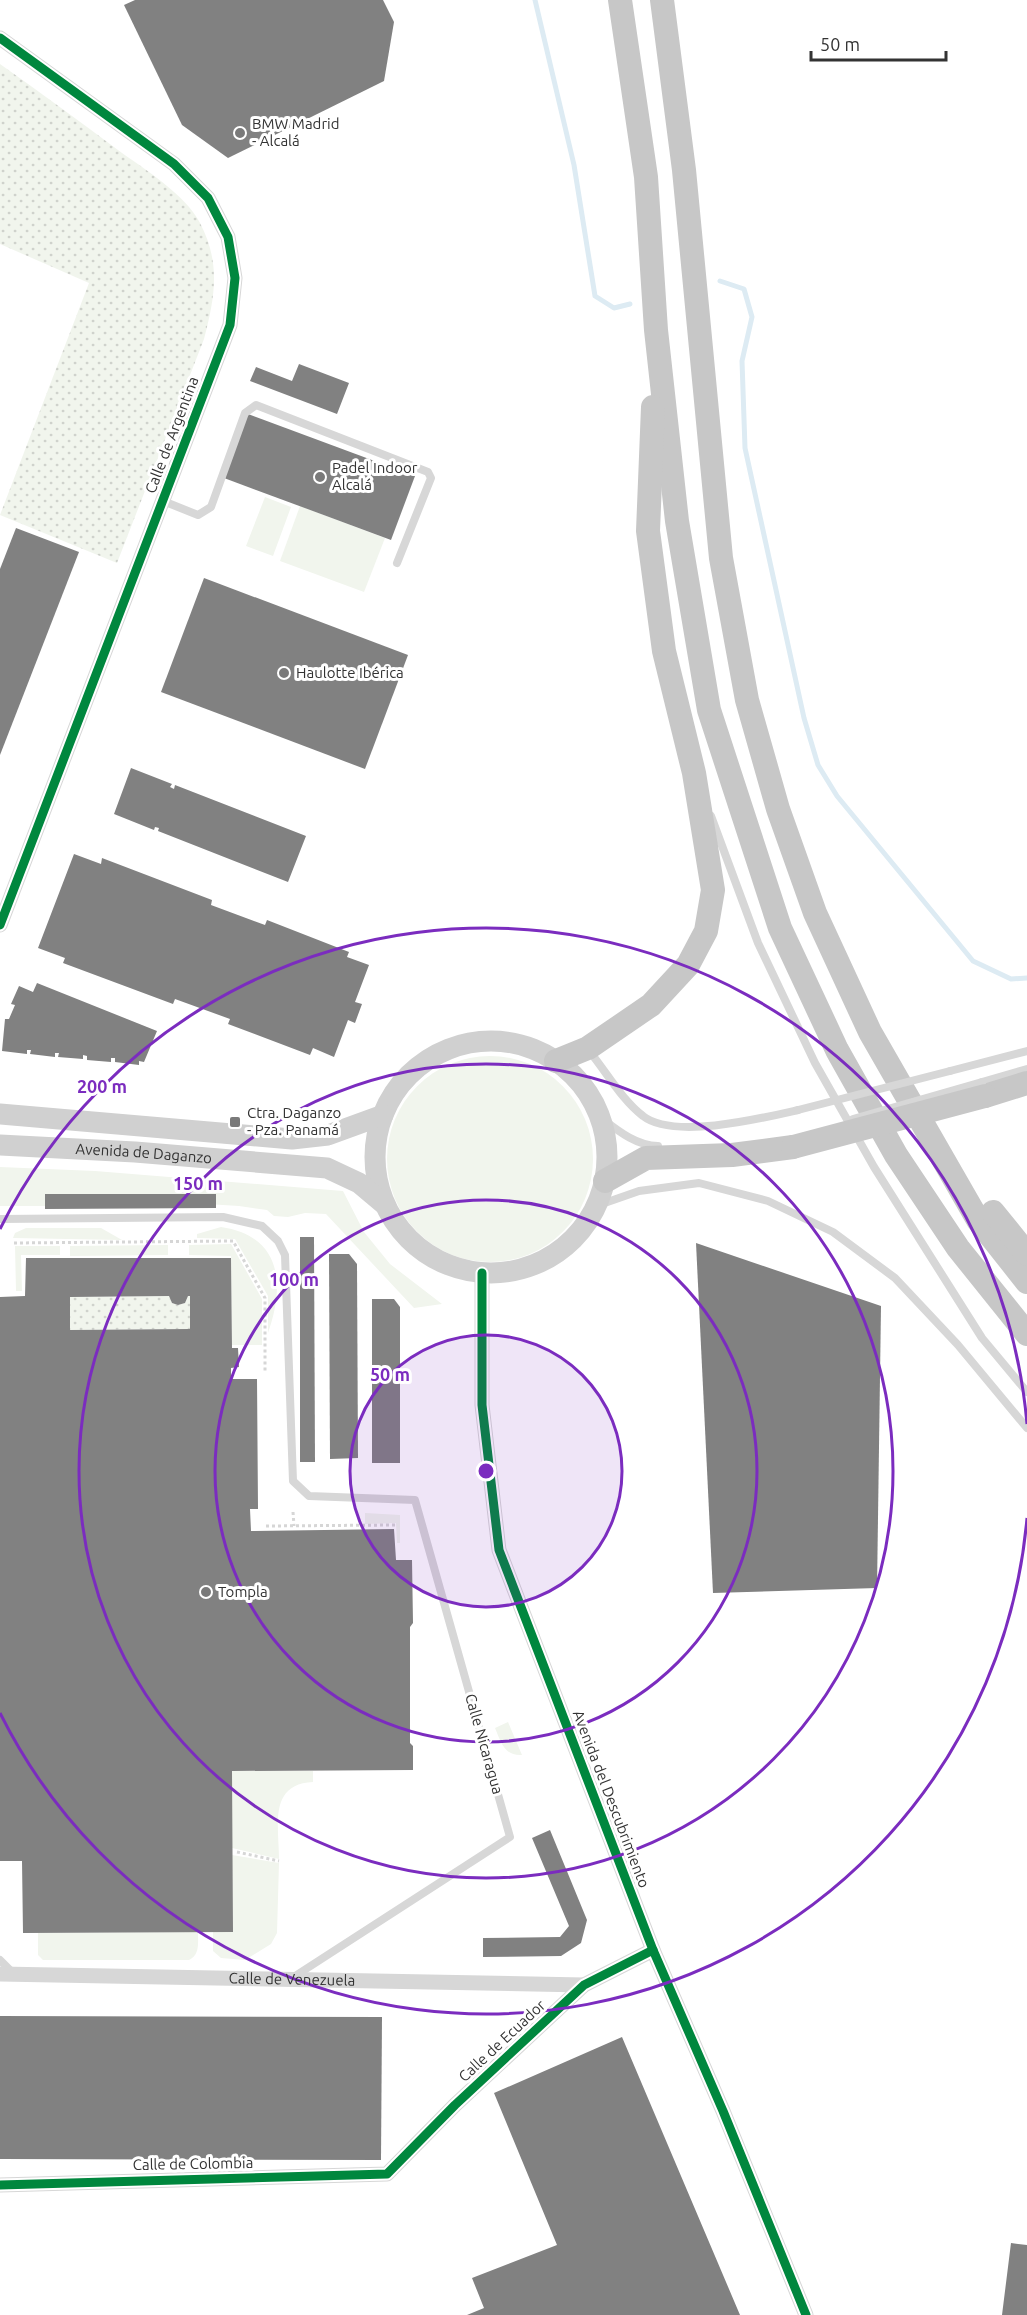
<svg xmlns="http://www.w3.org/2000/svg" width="1027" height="2315" font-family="Ubuntu,sans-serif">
  <defs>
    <pattern id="park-dots" width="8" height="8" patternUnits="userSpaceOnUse" patternTransform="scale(1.5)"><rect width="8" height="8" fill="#f1f5ed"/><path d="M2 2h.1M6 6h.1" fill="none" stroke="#cfd2cc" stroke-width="1.8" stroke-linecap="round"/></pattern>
  </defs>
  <rect width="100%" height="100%" fill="#fff"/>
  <g fill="#f1f5ed">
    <polygon points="265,497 291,507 273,556 246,546"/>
    <polygon points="300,506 385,538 364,592 280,561"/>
    <circle cx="490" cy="1159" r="103"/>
    <polygon points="0,1167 95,1171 343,1191 364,1232 390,1264 442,1304 414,1308 326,1214 305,1213 288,1217 274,1216 267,1210 239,1206 45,1194 45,1206 0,1206"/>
    <path d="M221,1227C282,1236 285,1285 268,1333V1296L235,1239L197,1238V1234Z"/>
    <polygon points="26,1228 101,1228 122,1240 13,1238 15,1233"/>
    <polygon points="231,1244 262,1299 262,1345 232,1345 231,1256 189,1255 189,1245"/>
    <polygon points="168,1245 168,1255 70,1256 70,1246"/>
    <polygon points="15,1246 60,1246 60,1255 21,1255 22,1291 16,1291"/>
    <polygon points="365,1513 400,1515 400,1543 397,1543 396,1523 365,1524"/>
    <path d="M508,1722L522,1755C504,1756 501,1742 495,1728Z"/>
    <path d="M232,1771H313V1782C268,1784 279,1827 279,1859L232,1848Z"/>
    <polygon points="232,1855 279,1863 277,1933 271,1944 245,1960 221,1958 213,1951 213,1932 233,1932"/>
    <path d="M198,1932C198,1943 200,1955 189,1960H43L38,1955V1933Z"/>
  </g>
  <g fill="url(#park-dots)">
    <path d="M0,64C40,92 79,121 118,150C144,169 185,194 200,223C221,263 215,297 204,339L117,563L0,515L89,283L0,244Z"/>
    <polygon points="169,1296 172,1303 178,1305 185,1303 188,1296 190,1296 190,1329 70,1330 70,1297"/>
  </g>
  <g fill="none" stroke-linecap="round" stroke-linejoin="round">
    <g stroke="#ddebf3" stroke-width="5">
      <polyline points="535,0 574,165 595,296 614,308 630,304"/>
      <polyline points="720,281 744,289 752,317 742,361 745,448 804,718 818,765 837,796 973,961 1011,979 1027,978"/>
    </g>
  </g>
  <g fill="#818181" fill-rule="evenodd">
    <polygon points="135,0 383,0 394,22 384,81 228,158 182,125 124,5"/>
    <polygon points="299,364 349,383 337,414 250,381 256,367 292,381"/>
    <polygon points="248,414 415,476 391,540 224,478"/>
    <polygon points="16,528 79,552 0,755 0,569"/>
    <polygon points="204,578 408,655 365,769 161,692"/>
    <polygon points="131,768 172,784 170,787 174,789 175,785 306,836 288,882 158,831 159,828 155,827 154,830 114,814"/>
    <polygon points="74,854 101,864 102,858 212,900 211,905 265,925 267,920 349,952 347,957 369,965 355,1002 362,1004 355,1023 348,1020 334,1057 313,1048 310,1055 228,1024 230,1019 175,999 173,1004 63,963 65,958 38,948"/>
    <polygon points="37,983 157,1031 144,1062 139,1061 139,1065 115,1062 115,1058 111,1058 111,1062 87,1060 87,1056 83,1055 83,1059 58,1057 59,1053 55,1053 55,1057 30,1054 31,1050 27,1050 27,1054 2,1051 5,1019 9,1019 15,1005 11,1004 19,986 33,992"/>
    <polygon points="45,1194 216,1194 216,1208 45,1209"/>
    <polygon points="300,1237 314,1237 315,1462 300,1462"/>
    <polygon points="696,1243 881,1306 877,1588 713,1593"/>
    <polygon points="329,1254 349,1254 357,1264 358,1458 330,1459"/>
    <path d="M26,1258H231L232,1348H238L239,1367L231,1368V1379H257L258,1509H250L251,1531L394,1529L396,1560H412L413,1623L410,1627V1743L413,1746V1770L232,1771L233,1932L23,1933L22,1861H0V1297L25,1296ZM169,1296L172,1303L178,1305L185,1303L188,1296H190V1329L70,1330V1297Z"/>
    <polygon points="372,1299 394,1299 400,1307 400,1463 372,1463"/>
    <polygon points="550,1830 587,1920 581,1943 561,1956 483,1957 483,1938 560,1937 569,1926 532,1838"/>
    <polygon points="0,2016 382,2017 381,2160 0,2159"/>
    <polygon points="622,2037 740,2315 467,2315 484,2308 472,2278 557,2245 494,2093"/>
    <polygon points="1011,2243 1027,2245 1027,2315 1002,2315"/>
  </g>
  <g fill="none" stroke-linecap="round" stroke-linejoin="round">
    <g stroke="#d6d6d6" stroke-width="3" stroke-dasharray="3 3" stroke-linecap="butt">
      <polyline points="14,1243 233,1241 265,1298 265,1371"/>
      <polyline points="293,1512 294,1526"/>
      <polyline points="266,1526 395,1525"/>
      <polyline points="237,1852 279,1861"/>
    </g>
    <g stroke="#d7d7d7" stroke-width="8">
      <polyline points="163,501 198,515 211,507 245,413 256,405 428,472 431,478 397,563"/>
      <polyline points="711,816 758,943 815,1063 874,1167 982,1338 1027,1392"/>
      <path d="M590,1052C607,1073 622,1100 643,1116C673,1140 763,1118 798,1110"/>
      <polyline points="950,1071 1027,1051"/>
      <polyline points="982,1082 1027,1069"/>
      <path d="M600,1117C617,1130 636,1146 658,1146"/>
      <polyline points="596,1206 639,1191 699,1183 768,1201 833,1232 895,1278 958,1345 1027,1428"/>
      <polyline points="0,1219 223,1217 262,1226 278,1241 285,1255 293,1481 309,1496 415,1500 510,1837 292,1978"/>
      <polyline points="0,1960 14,1974"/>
    </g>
    <g stroke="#d7d7d7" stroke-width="15">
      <polyline points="0,38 174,164 208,198 228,237 235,278 230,325 0,925"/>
      <polyline points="482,1273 482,1405 499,1550 653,1950 723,2111 806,2315"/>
      <path id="s1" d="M0,1974L584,1985"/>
      <polyline points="0,2185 387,2174 455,2105 584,1985 653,1950"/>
    </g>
    <g stroke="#d0d0d0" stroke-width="21">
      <circle cx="491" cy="1157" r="116"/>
      <polyline points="0,1114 292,1139 328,1135 383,1115"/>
      <path id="s2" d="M0,1145L135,1152L327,1168L359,1183L384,1204"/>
    </g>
    <g stroke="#c7c7c7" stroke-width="24">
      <polyline points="620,0 646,177 656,330 677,521 709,710 780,928 837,1050 896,1155 958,1248 1027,1334"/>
      <polyline points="662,0 684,170 721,558 747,700 778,809 815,913 870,1032 978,1220 1027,1282"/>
      <polyline points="556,1061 588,1048 651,1005 688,965 706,931 713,890 694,773 664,651 648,531 653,407"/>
      <polyline points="985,1096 1027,1083"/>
      <polyline points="605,1181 646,1158 732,1155 793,1147"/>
      <polyline points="993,1212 1027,1254"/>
    </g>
    <g stroke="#d7d7d7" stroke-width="8">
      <polyline points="798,1110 950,1071"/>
      <polyline points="853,1119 982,1082"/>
    </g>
    <polyline stroke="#c7c7c7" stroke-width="24" points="793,1147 985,1096"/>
    <defs>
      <g id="cycleway">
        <polyline points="0,38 174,164 208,198 228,237 235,278 230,325 0,925"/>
        <polyline points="482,1273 482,1405 499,1550 653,1950 723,2111 806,2315"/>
        <polyline points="0,2185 387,2174 455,2105 584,1985 653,1950"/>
      </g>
    </defs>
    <use href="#cycleway" stroke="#fff" stroke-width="13"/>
    <use href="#cycleway" stroke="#00873e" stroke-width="9"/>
  </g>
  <circle cx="486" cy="1471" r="136" fill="#7b2cbf" fill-opacity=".12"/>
  <g fill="none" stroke="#7b2cbf" stroke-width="3">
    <circle cx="486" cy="1471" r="136"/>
    <circle cx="486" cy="1471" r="271"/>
    <circle cx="486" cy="1471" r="407"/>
    <path d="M1027 1518A543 543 0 0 1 0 1713M0 1229A543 543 0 0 1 1027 1424"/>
  </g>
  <g fill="#7a7a7a" stroke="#fff" stroke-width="2">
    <circle cx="240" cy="133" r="6"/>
    <circle cx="320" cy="477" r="6"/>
    <circle cx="284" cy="673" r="6"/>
    <rect x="229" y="1116" width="12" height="12" rx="3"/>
    <circle cx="206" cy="1592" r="6"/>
  </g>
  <g text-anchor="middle" stroke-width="6" stroke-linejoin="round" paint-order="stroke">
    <g font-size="15" fill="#333" stroke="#fff" text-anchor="start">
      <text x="252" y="129">BMW Madrid<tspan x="252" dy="17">- Alcalá</tspan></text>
      <text x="332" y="473">Padel Indoor<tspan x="332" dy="17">Alcalá</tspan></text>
      <text x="296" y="678">Haulotte Ibérica</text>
      <text x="247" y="1118">Ctra. Daganzo<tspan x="247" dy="17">- Pza. Panamá</tspan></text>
      <text x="218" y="1597">Tompla</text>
    </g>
    <g font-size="15" fill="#333" stroke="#fff">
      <text transform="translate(172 435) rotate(-69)" y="5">Calle de Argentina</text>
      <text dy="5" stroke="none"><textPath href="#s2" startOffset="144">Avenida de Daganzo</textPath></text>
      <text transform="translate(484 1744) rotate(74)" y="5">Calle Nicaragua</text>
      <text transform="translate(611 1799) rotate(69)" y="5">Avenida del Descubrimiento</text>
      <text dy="5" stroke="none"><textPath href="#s1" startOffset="292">Calle de Venezuela</textPath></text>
      <text transform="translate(502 2041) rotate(-43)" y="5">Calle de Ecuador</text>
      <text transform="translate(193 2164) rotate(-1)" y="5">Calle de Colombia</text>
    </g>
  </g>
  <circle cx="486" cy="1471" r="9" fill="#7b2cbf" stroke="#fff" stroke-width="3"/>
  <g font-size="18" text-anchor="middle" font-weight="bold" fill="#7b2cbf" stroke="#fff" stroke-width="6" stroke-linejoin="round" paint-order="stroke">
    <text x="102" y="1093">200 m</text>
    <text x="198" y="1190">150 m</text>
    <text x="294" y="1286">100 m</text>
    <text x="390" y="1381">50 m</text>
  </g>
  <path d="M811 51v9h135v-9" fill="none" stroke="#333333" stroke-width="3"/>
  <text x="820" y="51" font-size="18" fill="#333333" stroke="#ffffff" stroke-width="4.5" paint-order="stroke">50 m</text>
</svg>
